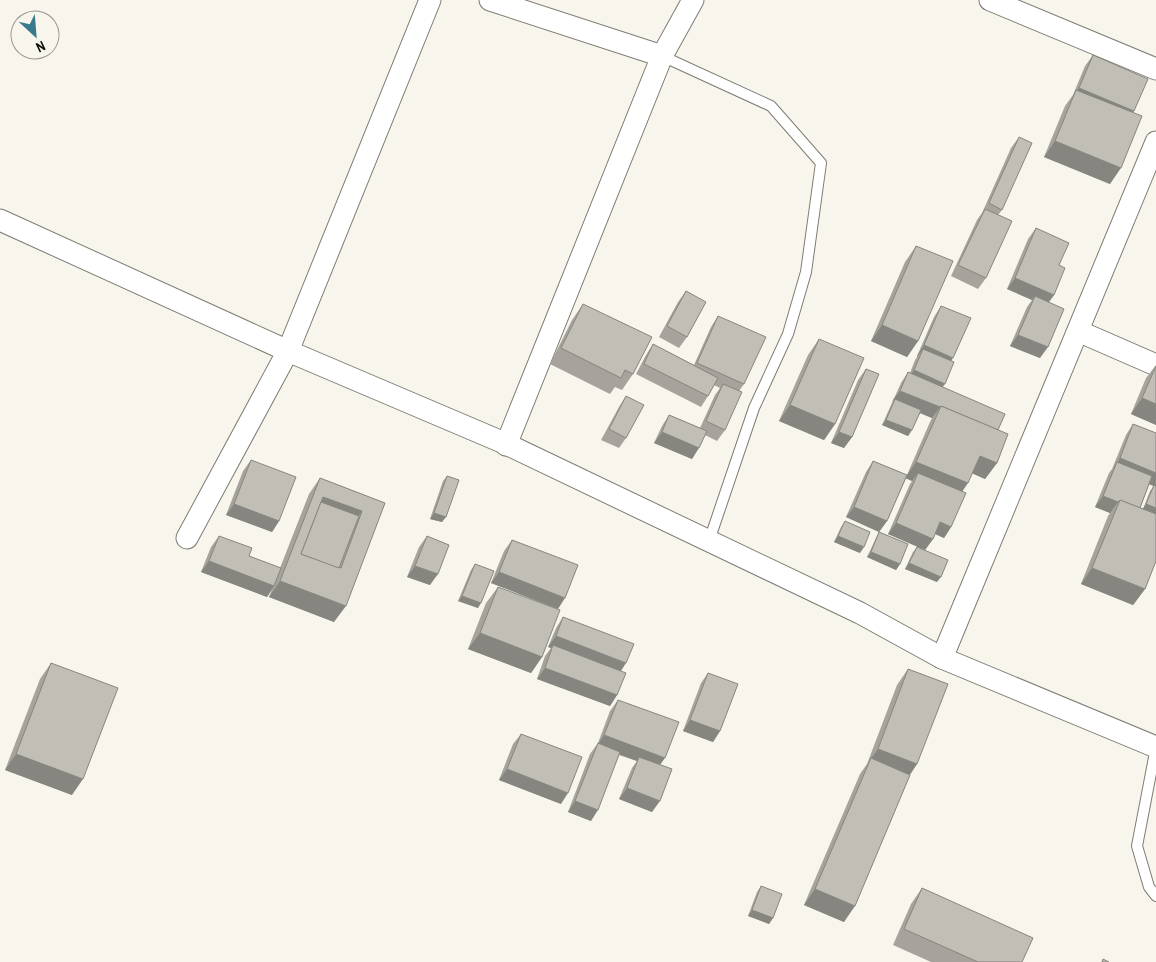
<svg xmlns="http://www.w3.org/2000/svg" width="1156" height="962" font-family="'Archivo Narrow',sans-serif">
  <rect width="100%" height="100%" fill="#f7f5ec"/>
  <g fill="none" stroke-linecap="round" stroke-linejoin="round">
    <defs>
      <g id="lane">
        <polyline points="662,56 771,106 821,163 806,272 788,334 754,408 709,541"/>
        <polyline points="1156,747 1137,846 1149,887 1156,896"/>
      </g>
      <g id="street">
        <polyline points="490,0 662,56"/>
        <polyline points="990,0 1156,69"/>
        <polyline points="0,220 288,351 502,442 860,613 942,658 1156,747"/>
        <polyline points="1078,331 1156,365"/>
        <polyline points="506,445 662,56 693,0"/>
        <polyline points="187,538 288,351 430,0"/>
        <polyline points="942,658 1156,142"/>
      </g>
    </defs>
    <use href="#lane" stroke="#7e7c74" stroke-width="12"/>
    <use href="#street" stroke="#7e7c74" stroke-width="23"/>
    <use href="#lane" stroke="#fff" stroke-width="10"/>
    <use href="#street" stroke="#fff" stroke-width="21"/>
  </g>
  <g fill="#a6a39d" fill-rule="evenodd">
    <polygon points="1093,55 1133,113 1110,184 1044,157 1065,106 1073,95 1085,66"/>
    <polygon points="1019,137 1002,210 998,215 986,278 978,289 951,276 977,220 982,213 1011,148"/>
    <polygon points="1036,228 1059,265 1054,295 1049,302 1040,358 1010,346 1027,307 1032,300 1007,289 1028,239"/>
    <polygon points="916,246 918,341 907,357 871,341 905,262"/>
    <polygon points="686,291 687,337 679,348 659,337 678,302"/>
    <polygon points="583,304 633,374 622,390 615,387 610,394 550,364 572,320"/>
    <polygon points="941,306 951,361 942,387 998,430 997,463 985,479 972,473 962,492 951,527 944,538 935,534 933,539 925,550 888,534 910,484 912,481 906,478 887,521 879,532 846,517 866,472 873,461 907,475 930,422 932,418 920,413 908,436 882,425 901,383 908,372 910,373 915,360 917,357 917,356 934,317"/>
    <polygon points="718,316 744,384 739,391 725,430 717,441 705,435 692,459 654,443 662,426 669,415 700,428 715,395 720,388 714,385 708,396 701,407 636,374 646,355 653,344 694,365 711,327"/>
    <polygon points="819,339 835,424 824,440 779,421 808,355"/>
    <polygon points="1156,365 1156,425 1131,414 1146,378"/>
    <polygon points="866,369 852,437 844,448 831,443 858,380"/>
    <polygon points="626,396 626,438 619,448 601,440 619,407"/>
    <path d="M1133,424L1156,433V561L1145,589L1133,605L1081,584L1108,516L1110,513L1095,507L1109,473L1112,469L1126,435ZM1149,484L1154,486L1150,491L1143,509L1140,508Z"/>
    <polygon points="251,460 279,521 272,532 226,515 243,471"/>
    <polygon points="447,476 442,522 430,519 443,481"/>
    <polygon points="320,478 385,503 334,622 269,597 272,589 267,597 201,572 211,547 219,536 249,556 280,568 309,494"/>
    <polygon points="845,521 860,553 834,542 841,527"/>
    <polygon points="879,532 900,564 896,570 867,557 876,538"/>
    <polygon points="427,536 430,585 407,577 419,547"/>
    <polygon points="512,540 558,609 491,583 504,551"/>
    <polygon points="917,547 937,582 905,569 913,552"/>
    <polygon points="475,564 478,608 458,601 471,570"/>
    <polygon points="498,587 542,657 531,673 468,649 486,603"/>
    <polygon points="563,617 621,671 617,695 610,706 537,679 545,656 551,648 548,647 556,628"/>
    <polygon points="51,663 72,795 5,770 40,679"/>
    <polygon points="908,669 917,764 910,775 844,922 804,905 860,774 867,764 897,685"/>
    <polygon points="708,673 720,731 713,742 683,731 701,683"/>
    <polygon points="618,700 660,765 652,812 619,799 632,768 637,761 619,755 591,821 568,812 590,754 598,743 610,711"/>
    <polygon points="521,734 561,804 499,780 513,744"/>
    <polygon points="761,886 773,918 769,924 748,916 757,892"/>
    <polygon points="922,888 1022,962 931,962 893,945 911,904"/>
  </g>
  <g fill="#87857f">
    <polygon points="1079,88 1134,111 1127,122 1074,94"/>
    <polygon points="1055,141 1121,168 1110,184 1044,157"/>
    <polygon points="1015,278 1054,295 1046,306 1035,296 1032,300 1007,289"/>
    <polygon points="882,325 918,341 907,357 871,341"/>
    <polygon points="1018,335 1048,347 1040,358 1010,346"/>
    <polygon points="924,345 953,358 946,369 923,349 917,357 917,356"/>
    <polygon points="914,370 945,384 937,394 906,381"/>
    <polygon points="900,391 940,407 932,418 893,402 895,399 892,401"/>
    <polygon points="1142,398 1156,404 1156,425 1131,414"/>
    <polygon points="790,405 835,424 824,440 779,421"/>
    <polygon points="886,420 912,430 908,436 882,425"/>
    <polygon points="662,432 699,448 692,459 654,443"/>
    <polygon points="839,432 852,437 844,448 831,443"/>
    <polygon points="980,456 997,463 985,479 969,472"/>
    <polygon points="1120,458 1156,473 1156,487 1114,470 1117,463"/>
    <polygon points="916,462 968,483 957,499 918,473 912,481 905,478"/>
    <polygon points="1103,496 1118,502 1110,513 1095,507"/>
    <polygon points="323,497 362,511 351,527 315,514"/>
    <polygon points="234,504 279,521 272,532 226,515"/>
    <polygon points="1146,504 1156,508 1156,515 1142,510"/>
    <polygon points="854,507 887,521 879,532 846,517"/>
    <polygon points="434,513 446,517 442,522 430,519"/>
    <polygon points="940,522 951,527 944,538 933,533"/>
    <polygon points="896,523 933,539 925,550 888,534"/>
    <polygon points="838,536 864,547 860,553 834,542"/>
    <polygon points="871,552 900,564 896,570 867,557"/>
    <polygon points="209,561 274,586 267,597 201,572"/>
    <polygon points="909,563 941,577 937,582 905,569"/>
    <polygon points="415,566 438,574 430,585 407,577"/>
    <polygon points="1092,568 1145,589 1133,605 1081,584"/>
    <polygon points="499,572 565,598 558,609 491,583"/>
    <polygon points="280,581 346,606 334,622 269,597"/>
    <polygon points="462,596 481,603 478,608 458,601"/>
    <polygon points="480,633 542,657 531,673 468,649"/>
    <polygon points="556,636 626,663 619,674 553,645 551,648 548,647"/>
    <polygon points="545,668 617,695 610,706 537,679"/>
    <polygon points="690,720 720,731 713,742 683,731"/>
    <polygon points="604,735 665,758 657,769 639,757 637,761 597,746"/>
    <polygon points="878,749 917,764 906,780 870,760"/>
    <polygon points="16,754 83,779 72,795 5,770"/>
    <polygon points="507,769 568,793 561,804 499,780"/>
    <polygon points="627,788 660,801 652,812 619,799"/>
    <polygon points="575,801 598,810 591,821 568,812"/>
    <polygon points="815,889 855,906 844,922 804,905"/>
    <polygon points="752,910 773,918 769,924 748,916"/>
  </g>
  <g fill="#c1beb6" stroke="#87857f" fill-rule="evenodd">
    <polygon points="1093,55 1148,79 1134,111 1079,88"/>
    <polygon points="1076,90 1142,116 1121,168 1055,141"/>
    <polygon points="1019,137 1032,143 1002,210 989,203"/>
    <polygon points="985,209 1012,221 986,278 958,265"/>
    <polygon points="1036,228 1069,243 1059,265 1065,268 1054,295 1015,278"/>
    <polygon points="916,246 953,261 918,341 882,325"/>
    <polygon points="686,291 706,302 687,337 667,326"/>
    <polygon points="1035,296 1064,309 1048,347 1018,335"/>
    <polygon points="583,304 652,337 633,374 625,370 621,378 561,348"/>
    <polygon points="941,306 971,318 953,358 924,345"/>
    <polygon points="718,316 766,337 744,384 697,363"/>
    <polygon points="819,339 864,358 835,424 790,405"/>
    <polygon points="653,344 718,378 708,396 644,364"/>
    <polygon points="923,349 954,362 945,384 914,370"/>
    <polygon points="1156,366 1156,404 1142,398"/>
    <polygon points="866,369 879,374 852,437 839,432"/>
    <polygon points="908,372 1005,414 998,430 941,406 940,407 900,391"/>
    <polygon points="723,384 742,392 725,430 706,421"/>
    <polygon points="626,396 644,405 626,438 609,429"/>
    <polygon points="895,399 921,410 912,430 886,420"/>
    <polygon points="941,406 1008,434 997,463 980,456 968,483 916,462"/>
    <polygon points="669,415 707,431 699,448 662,432"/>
    <polygon points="1133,424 1156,433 1156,473 1120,458"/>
    <polygon points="251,460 296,477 279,521 234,504"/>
    <polygon points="873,461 907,475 887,521 854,507"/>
    <polygon points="1117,462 1152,476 1140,508 1120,500 1118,502 1103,496"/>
    <polygon points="918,473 966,493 951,527 940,522 933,539 896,523"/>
    <polygon points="447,476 459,480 446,517 434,513"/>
    <path d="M320,478L385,503L346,606L280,581ZM323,497L362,511L341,568L301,554Z"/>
    <polygon points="1154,485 1156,486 1156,508 1146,504"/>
    <polygon points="1120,500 1156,514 1156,561 1145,589 1092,568"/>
    <polygon points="321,502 359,516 339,568 301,554"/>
    <polygon points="845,521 870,532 864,547 838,536"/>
    <polygon points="879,532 908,544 900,564 871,552"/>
    <polygon points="219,536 252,548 249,556 281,568 274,586 209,561"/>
    <polygon points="427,536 449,545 438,574 415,566"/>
    <polygon points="512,540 578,565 565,598 499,572"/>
    <polygon points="917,547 948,560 941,577 909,563"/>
    <polygon points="475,564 494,571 481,603 462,596"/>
    <polygon points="498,587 560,610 542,657 480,633"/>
    <polygon points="563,617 634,644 626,663 556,636"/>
    <polygon points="553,645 626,673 617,695 545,668"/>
    <polygon points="51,663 118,688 83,779 16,754"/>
    <polygon points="908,669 948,684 917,764 878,749"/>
    <polygon points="708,673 738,684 720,731 690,720"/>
    <polygon points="618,700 679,722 665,758 604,735"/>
    <polygon points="521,734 582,757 568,793 507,769"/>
    <polygon points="598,743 620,752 598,810 575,801"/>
    <polygon points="639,757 672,769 660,801 627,788"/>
    <polygon points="871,758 910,775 855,906 815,889"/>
    <polygon points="761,886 782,894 773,918 752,910"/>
    <polygon points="922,888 1033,938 1022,962 978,962 904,929"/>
    <polygon points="1103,959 1109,962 1102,962"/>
  </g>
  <g transform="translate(35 35) rotate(154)"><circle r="24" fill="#f7f5ec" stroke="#999791"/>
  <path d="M0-4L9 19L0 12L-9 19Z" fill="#397a8d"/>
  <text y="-8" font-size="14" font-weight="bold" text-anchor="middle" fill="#0c0b08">N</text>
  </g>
</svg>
